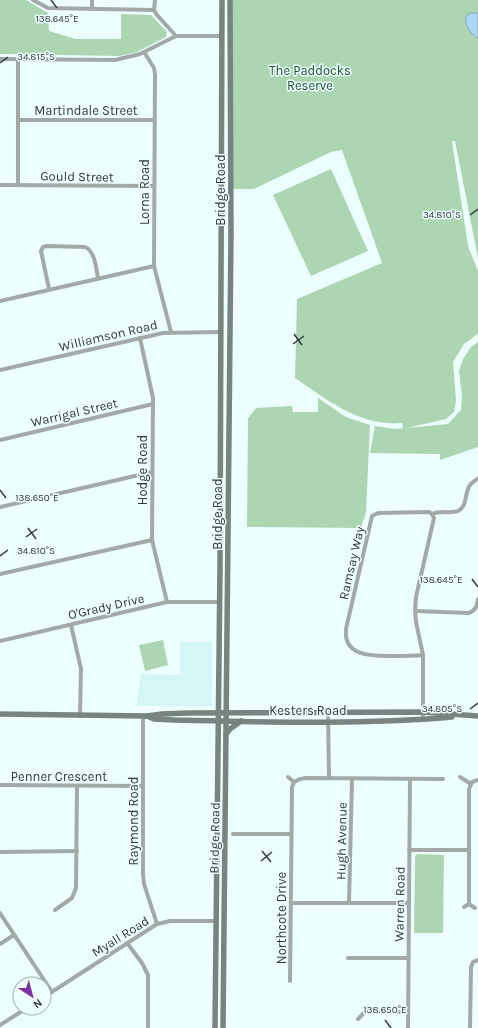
<svg xmlns="http://www.w3.org/2000/svg" width="478" height="1028" font-family="Karla,sans-serif">
  <rect width="100%" height="100%" fill="#ecfffe"/>
  <polygon fill="#d5f6f6" points="180,642 212,642 212,706 136,706 141,674 180,675"/>
  <g fill="#acd5b2">
    <polygon points="0,0 26,0 48,13 49,31 76,39 121,39 121,14 151,15 167,32 166,37 137,52 119,56 0,54"/>
    <path d="M231,0H478V258L455,141H452L468,246L478,271V334L464,344L453,362L456,401L454,412L446,419L407,428L448,424L461,410L462,397L459,371L463,359L471,347L478,342V447L440,460V454L370,453L375,426L395,429L403,428L402,423C361,427 327,400 295,378L297,299L382,263L342,150L331,152L254,189H231Z"/>
    <polygon points="331,169 368,251 311,276 273,195"/>
    <polygon points="318,398 346,417 370,425 366,512 361,528 247,527 248,418 256,408 292,406 293,412 318,412"/>
    <polygon points="163,640 168,665 145,671 139,645"/>
    <polygon points="417,854 444,855 443,933 414,933 415,857"/>
  </g>
  <path fill="#add7f9" stroke="#88a8c0" d="M471,13H478V38C470,35 459,16 471,13Z"/>
  <g fill="none" stroke-linecap="round" stroke-linejoin="round">
    <g stroke="#a1aaa7" stroke-width="4">
      <polyline points="33,0 48,8 154,10"/>
      <polyline points="155,0 154,10 157,15 176,36"/>
      <polyline points="92,9 92,0"/>
      <polyline points="144,52 154,68 155,74 154,266 171,332"/>
      <polyline points="0,59 115,60 140,54 176,36 222,36"/>
      <polyline points="18,120 154,120"/>
      <polyline points="0,185 154,186"/>
      <polyline points="18,185 18,59"/>
      <path d="M49,289L41,251L43,247L47,246L85,247C95,251 96,268 98,278"/>
      <polyline points="0,301 154,266"/>
      <polyline points="140,338 153,398 152,540 167,602"/>
      <polyline points="0,370 163,333 221,332"/>
      <polyline points="0,440 153,404"/>
      <polyline points="0,507 152,472"/>
      <path d="M432,514C441,510 450,514 458,511C468,506 464,493 470,485C471,483 475,481 477,479"/>
      <polyline points="0,574 152,540"/>
      <path d="M415,611L469,613C476,610 477,606 478,599"/>
      <polyline points="71,625 81,669 80,714"/>
      <polyline points="0,641 167,602 218,602"/>
      <path d="M423,655C412,656 402,656 392,656C373,656 343,657 346,629L372,516L378,513L429,512L432,514L434,518L416,597L415,611L416,622L423,655V719"/>
      <polyline points="328,712 329,778"/>
      <polyline points="143,716 143,874 144,884 157,924"/>
      <polyline points="288,777 294,782"/>
      <polyline points="460,777 471,784"/>
      <polyline points="0,785 143,786"/>
      <polyline points="233,834 291,834"/>
      <polyline points="409,850 469,850"/>
      <polyline points="0,852 77,851"/>
      <polyline points="291,903 409,903"/>
      <polyline points="349,903 352,779"/>
      <polyline points="469,904 469,789 472,782 478,780"/>
      <polyline points="464,907 469,904 475,908"/>
      <polyline points="55,910 72,898 76,888 77,786"/>
      <polyline points="0,913 52,992"/>
      <polyline points="127,943 142,963 148,975 148,1028"/>
      <polyline points="0,944 14,935"/>
      <polyline points="348,958 408,958"/>
      <polyline points="290,981 292,787 294,782 300,779 306,778 443,779"/>
      <polyline points="44,997 157,924 170,921 216,921"/>
      <polyline points="358,1019 366,1011 408,1012"/>
      <polyline points="0,1025 27,1008"/>
      <polyline points="408,1028 410,780"/>
      <polyline points="470,1028 471,967 473,962 478,960"/>
    </g>
    <g stroke="#77847f" stroke-width="5.5">
      <polyline points="0,714 147,716 162,714 188,713 423,712 478,716"/>
      <path d="M147,716L154,719L174,720C266,722 360,725 452,717"/>
      <polyline points="226,734 230,729 241,721"/>
      <polyline points="215,1028 220,566 222,0"/>
      <polyline points="223,1028 231,234 230,0"/>
    </g>
  </g>
  <path fill="none" stroke="#323b3b" stroke-width="1.5" d="M51,0L57,8M0,63L8,57M470,215L478,209M294,334L302,345M293,344L304,336M0,490L6,498M28,528L36,539M26,537L37,529M0,556L8,550M472,579L478,587M470,709L478,703M262,851L271,862M261,861L272,852M385,1020L391,1028"/>
  <g text-anchor="middle" stroke-width="3" stroke-linejoin="round" paint-order="stroke">
    <g font-size="13" fill="#1c4f29" stroke="#ecfffe">
      <text x="310" y="75">The Paddocks<tspan x="310" dy="15">Reserve</tspan></text>
    </g>
    <g font-size="13" fill="#323b3b" stroke="#ecfffe">
      <text x="86" y="115">Martindale Street</text>
      <text transform="translate(77 176) rotate(1)" y="5">Gould Street</text>
      <text transform="translate(220 190) rotate(-90)" y="5">Bridge Road</text>
      <text transform="translate(144 192) rotate(-90)" y="5">Lorna Road</text>
      <text transform="translate(108 335) rotate(-13)" y="5">Williamson Road</text>
      <text transform="translate(74 412) rotate(-13)" y="5">Warrigal Street</text>
      <text transform="translate(142 470) rotate(-90)" y="5">Hodge Road</text>
      <text transform="translate(217 514) rotate(-90)" y="5">Bridge Road</text>
      <text transform="translate(351 563) rotate(-77)" y="5">Ramsay Way</text>
      <text transform="translate(106 606) rotate(-13)" y="5">O'Grady Drive</text>
      <text x="308" y="715">Kesters Road</text>
      <text x="59" y="781">Penner Crescent</text>
      <text transform="translate(133 821) rotate(-90)" y="5">Raymond Road</text>
      <text transform="translate(214 838) rotate(-89)" y="5">Bridge Road</text>
      <text transform="translate(341 841) rotate(-89)" y="5">Hugh Avenue</text>
      <text transform="translate(399 904) rotate(-89)" y="5">Warren Road</text>
      <text transform="translate(281 918) rotate(-90)" y="5">Northcote Drive</text>
      <text transform="translate(120 936) rotate(-32)" y="5">Myall Road</text>
    </g>
  </g>
  <g font-size="10" text-anchor="middle" fill="#323b3b" stroke="#ecfffe" stroke-width="3" stroke-linejoin="round" paint-order="stroke">
    <text x="57" y="22">138.645°E</text>
    <text x="36" y="60">34.815°S</text>
    <text x="442" y="218">34.810°S</text>
    <text x="37" y="501">138.650°E</text>
    <text x="36" y="554">34.810°S</text>
    <text x="441" y="583">138.645°E</text>
    <text x="442" y="712">34.805°S</text>
    <text x="385" y="1013">138.650°E</text>
  </g>
  <g transform="translate(32 996) rotate(144)"><circle r="19" fill="#ecfffe" stroke="#a2b1b0"/>
  <path d="M0-3L7 15L0 10L-7 15Z" fill="#7f30a0"/>
  <text y="-6" font-size="11" font-weight="bold" text-anchor="middle" fill="#323b3b">N</text>
  </g>
</svg>
